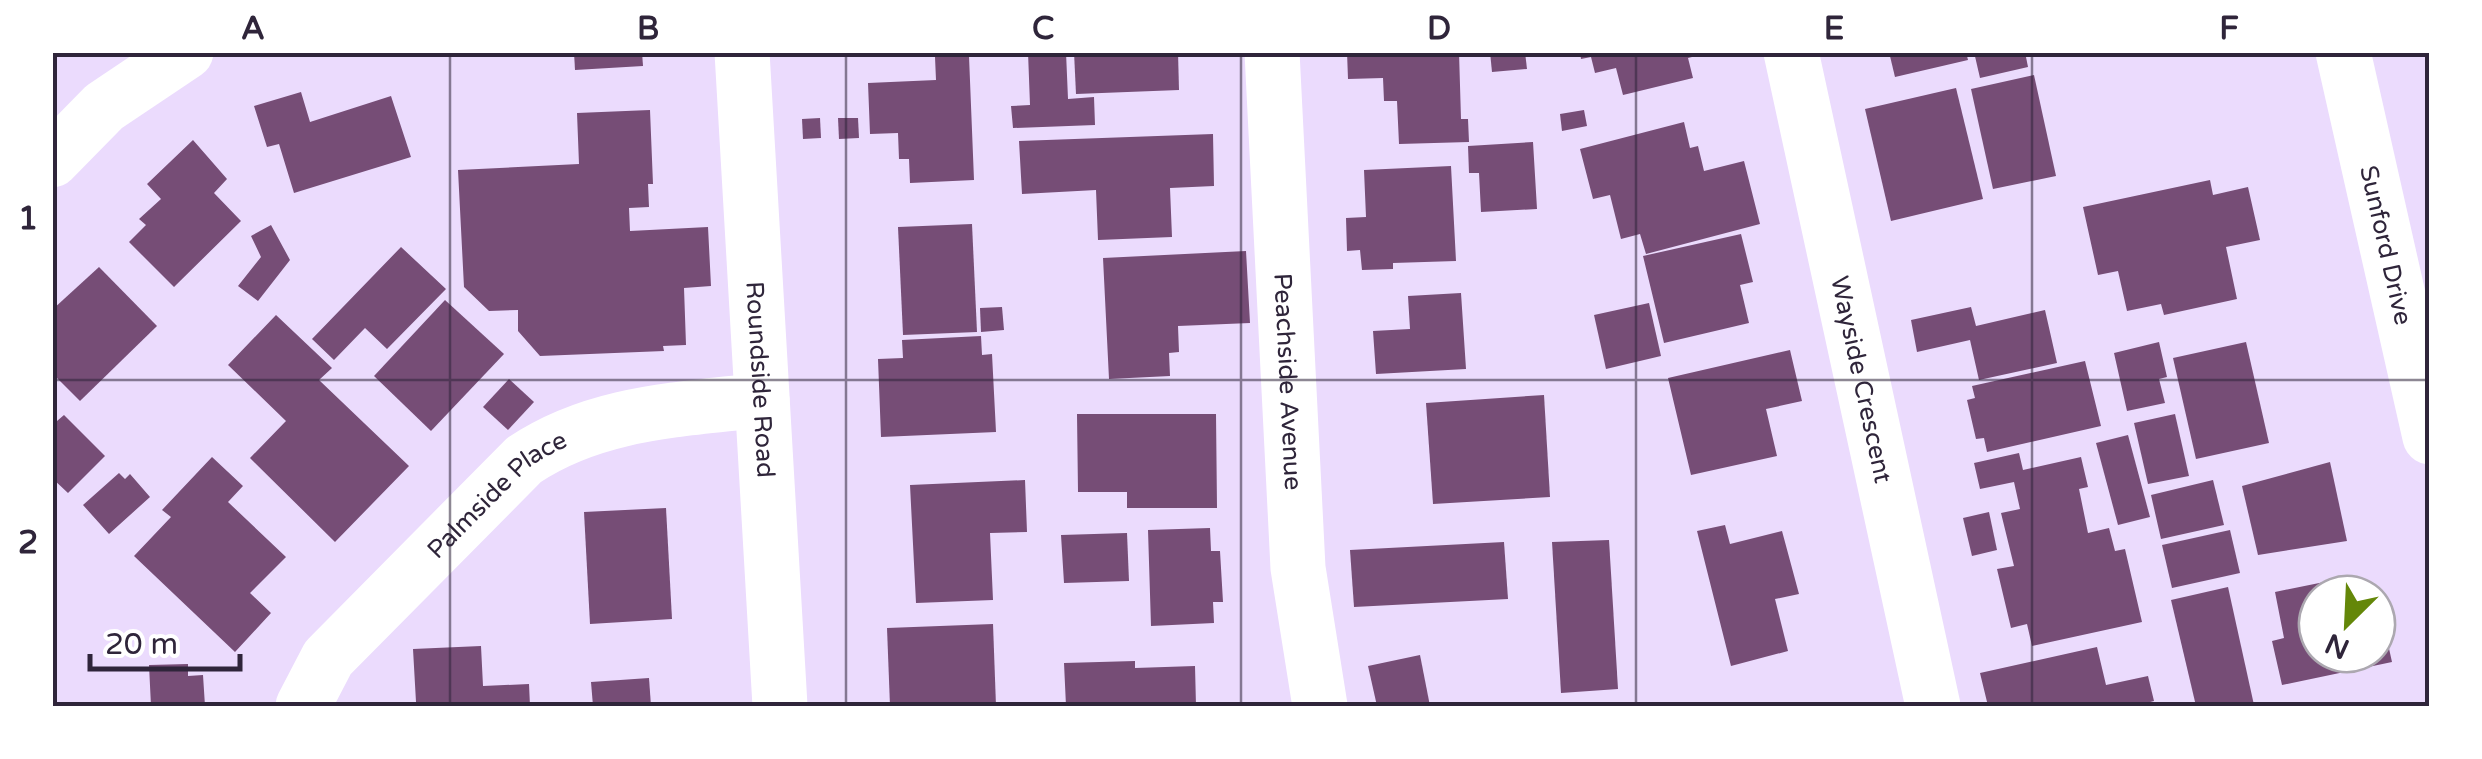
<svg xmlns="http://www.w3.org/2000/svg" width="2482" height="759" font-family="'Varela Round',sans-serif">
  <rect width="100%" height="100%" fill="#ebdbfd"/>
  <g fill="#764d76">
    <polygon points="574,52 642,52 643,66 575,70"/>
    <polygon points="1028,52 1066,52 1068,99 1094,97 1095,125 1013,128 1011,106 1030,105"/>
    <polygon points="1074,52 1178,52 1179,90 1076,94"/>
    <polygon points="1347,52 1459,52 1461,119 1468,119 1469,142 1399,144 1397,101 1384,101 1383,78 1348,79"/>
    <polygon points="1490,52 1525,52 1527,69 1492,72"/>
    <polygon points="1580,52 1695,52 1696,56 1688,58 1693,78 1623,95 1616,68 1595,73 1591,57 1581,59"/>
    <polygon points="1889,52 1966,52 1968,60 1895,77"/>
    <polygon points="1974,52 2025,52 2028,67 1980,78"/>
    <polygon points="969,56 974,180 910,183 909,159 899,159 898,133 870,134 868,83 936,80 935,57"/>
    <polygon points="2034,75 2056,176 1993,189 1971,89"/>
    <polygon points="1956,88 1983,199 1891,221 1865,109"/>
    <polygon points="301,92 310,122 391,96 411,157 294,193 279,144 267,147 254,106"/>
    <polygon points="650,110 653,184 648,184 649,207 629,208 630,231 708,227 711,286 684,288 686,345 663,346 664,351 540,356 518,331 518,310 489,311 464,287 458,170 579,164 577,113"/>
    <polygon points="1584,110 1587,126 1562,131 1560,114"/>
    <polygon points="820,118 821,138 803,139 802,119"/>
    <polygon points="838,118 858,118 859,138 839,139"/>
    <polygon points="1684,122 1690,148 1698,146 1704,171 1744,161 1760,224 1646,254 1640,234 1621,239 1610,195 1593,199 1580,149"/>
    <polygon points="1213,134 1214,186 1170,188 1172,237 1098,240 1096,190 1022,194 1019,141"/>
    <polygon points="193,140 227,179 214,193 241,221 174,287 129,242 146,225 139,219 161,199 147,184"/>
    <polygon points="1533,142 1537,209 1481,212 1479,173 1469,173 1468,146"/>
    <polygon points="1451,166 1456,261 1393,263 1393,269 1362,270 1360,250 1347,251 1346,218 1366,217 1364,170"/>
    <polygon points="2210,180 2213,195 2248,187 2260,240 2226,247 2237,299 2164,315 2161,304 2127,311 2118,271 2098,275 2083,207"/>
    <polygon points="972,224 977,332 903,335 898,227"/>
    <polygon points="271,225 290,260 258,301 238,286 261,257 251,236"/>
    <polygon points="1741,234 1753,282 1740,285 1749,323 1664,343 1643,256"/>
    <polygon points="401,247 446,289 387,349 365,328 334,360 312,339"/>
    <polygon points="1246,251 1250,323 1178,326 1179,352 1169,353 1170,376 1109,379 1103,258"/>
    <polygon points="99,267 157,326 80,401 52,373 52,310"/>
    <polygon points="1461,293 1466,369 1376,374 1373,331 1410,329 1408,296"/>
    <polygon points="445,300 504,354 431,431 374,376"/>
    <polygon points="1649,303 1661,356 1606,369 1594,315"/>
    <polygon points="1002,307 1004,330 981,332 980,308"/>
    <polygon points="1971,307 1976,326 2045,310 2057,363 1979,380 1970,340 1917,352 1911,320"/>
    <polygon points="276,315 332,368 319,380 409,466 335,542 250,458 286,421 228,365"/>
    <polygon points="981,336 982,355 992,354 996,432 881,437 878,359 903,358 902,340"/>
    <polygon points="2159,342 2167,377 2159,379 2165,403 2127,411 2114,353"/>
    <polygon points="2246,342 2269,443 2196,459 2173,358"/>
    <polygon points="1790,350 1802,401 1766,409 1777,456 1691,475 1668,378"/>
    <polygon points="2085,361 2101,426 1987,452 1984,438 1976,439 1967,400 1975,398 1972,386"/>
    <polygon points="509,379 534,402 508,430 483,407"/>
    <polygon points="1544,395 1550,497 1433,504 1426,403"/>
    <polygon points="1077,414 1216,414 1217,508 1127,508 1127,492 1078,492"/>
    <polygon points="2175,414 2189,476 2148,484 2134,423"/>
    <polygon points="64,415 105,456 68,493 52,478 52,416 57,421"/>
    <polygon points="2128,435 2150,517 2118,525 2096,443"/>
    <polygon points="2019,453 2023,470 2081,457 2088,487 2079,489 2088,533 2109,528 2115,551 2125,549 2142,622 2032,646 2027,624 2011,628 1997,569 2014,566 2001,513 2020,509 2014,482 1980,489 1974,463"/>
    <polygon points="212,457 243,486 228,502 286,557 250,593 271,613 235,652 134,556 171,517 162,510"/>
    <polygon points="2330,462 2347,541 2258,555 2242,486"/>
    <polygon points="119,473 125,479 130,474 150,497 109,534 83,505"/>
    <polygon points="1025,480 1027,532 990,533 993,600 916,603 910,485"/>
    <polygon points="2213,480 2224,525 2161,539 2151,495"/>
    <polygon points="666,508 672,619 590,624 584,512"/>
    <polygon points="1989,512 1997,550 1972,556 1963,518"/>
    <polygon points="1725,525 1730,544 1782,531 1799,594 1775,599 1788,651 1731,666 1697,531"/>
    <polygon points="1210,528 1211,551 1220,551 1223,602 1213,602 1214,623 1151,626 1148,530"/>
    <polygon points="2230,530 2240,573 2172,588 2162,545"/>
    <polygon points="1127,533 1129,581 1064,583 1061,535"/>
    <polygon points="1609,540 1618,689 1561,693 1552,542"/>
    <polygon points="1504,542 1508,599 1354,607 1350,550"/>
    <polygon points="2334,580 2337,594 2317,594 2317,654 2377,654 2377,618 2382,617 2392,662 2282,685 2272,641 2284,638 2275,592"/>
    <polygon points="2228,587 2254,705 2196,706 2171,600"/>
    <polygon points="993,624 996,706 890,706 887,628"/>
    <polygon points="481,646 483,686 529,684 530,706 397,706 397,703 416,702 413,649"/>
    <polygon points="2097,647 2106,685 2148,676 2154,701 2135,706 1988,706 1980,673"/>
    <polygon points="1420,655 1430,706 1377,706 1368,666"/>
    <polygon points="1135,661 1135,668 1195,666 1196,706 1066,706 1064,663"/>
    <polygon points="188,664 188,676 203,675 205,706 151,706 149,665"/>
    <polygon points="649,678 651,706 593,706 591,682"/>
  </g>
  <g fill="none" stroke-linecap="round" stroke-linejoin="round">
    <g stroke="#fff" stroke-width="55">
      <path id="s1" d="M742,52L780,706"/>
      <path id="s2" d="M1272,52L1298,568L1320,706"/>
      <path id="s3" d="M1791,52L1933,706"/>
      <polyline points="52,160 104,107 186,52"/>
      <path id="s4" d="M303,706L328,658L524,460C596,412 678,410 762,400"/>
    </g>
    <path stroke="#fff" stroke-width="55" id="s5" d="M2343,52L2430,437"/>
  </g>
  <path fill="none" stroke="#2f253a" stroke-width="2.5" stroke-opacity="0.55" d="M450,52V706M846,52V706M1241,52V706M1636,52V706M2032,52V706M52,380H2430"/>
  <g text-anchor="middle" stroke-width="10" stroke-linejoin="round" paint-order="stroke">
    <g font-size="25" fill="#2f253a" stroke="#fff">
      <text dy="9" stroke="none"><textPath href="#s5" startOffset="198">Sunford Drive</textPath></text>
      <text dy="9" stroke="none"><textPath href="#s1" startOffset="328">Roundside Road</textPath></text>
      <text dy="9" stroke="none"><textPath href="#s2" startOffset="330">Peachside Avenue</textPath></text>
      <text dy="9" stroke="none"><textPath href="#s3" startOffset="335">Wayside Crescent</textPath></text>
      <text dy="9" stroke="none"><textPath href="#s4" startOffset="290">Palmside Place</textPath></text>
    </g>
  </g>
  <rect width="2482" height="759" fill="none" stroke="#ffffff" stroke-width="110"/>
  <g transform="translate(2347 624) rotate(204)"><circle r="48" fill="#ffffff" stroke="#aca8b0" stroke-width="2.5"/>
  <path d="M0-8L18 38L0 25L-18 38Z" fill="#648709"/>
  <text y="-15" font-size="28" font-weight="bold" text-anchor="middle" fill="#2f253a">N</text>
  </g>
  <path d="M90 654v15h150v-15" fill="none" stroke="#2f253a" stroke-width="5"/>
  <text x="105" y="654" font-size="30" fill="#2f253a" stroke="#ffffff" stroke-width="8" paint-order="stroke">20 m</text>
  <rect x="55" y="55" width="2372" height="649" fill="none" stroke="#2f253a" stroke-width="4"/>
  <g font-size="32" text-anchor="middle" font-weight="bold" fill="#2f253a">
    <text x="253" y="39">A</text>
    <text x="648" y="39">B</text>
    <text x="1043" y="39">C</text>
    <text x="1439" y="39">D</text>
    <text x="1834" y="39">E</text>
    <text x="2229" y="39">F</text>
    <text x="28" y="229">1</text>
    <text x="28" y="553">2</text>
  </g>
</svg>
